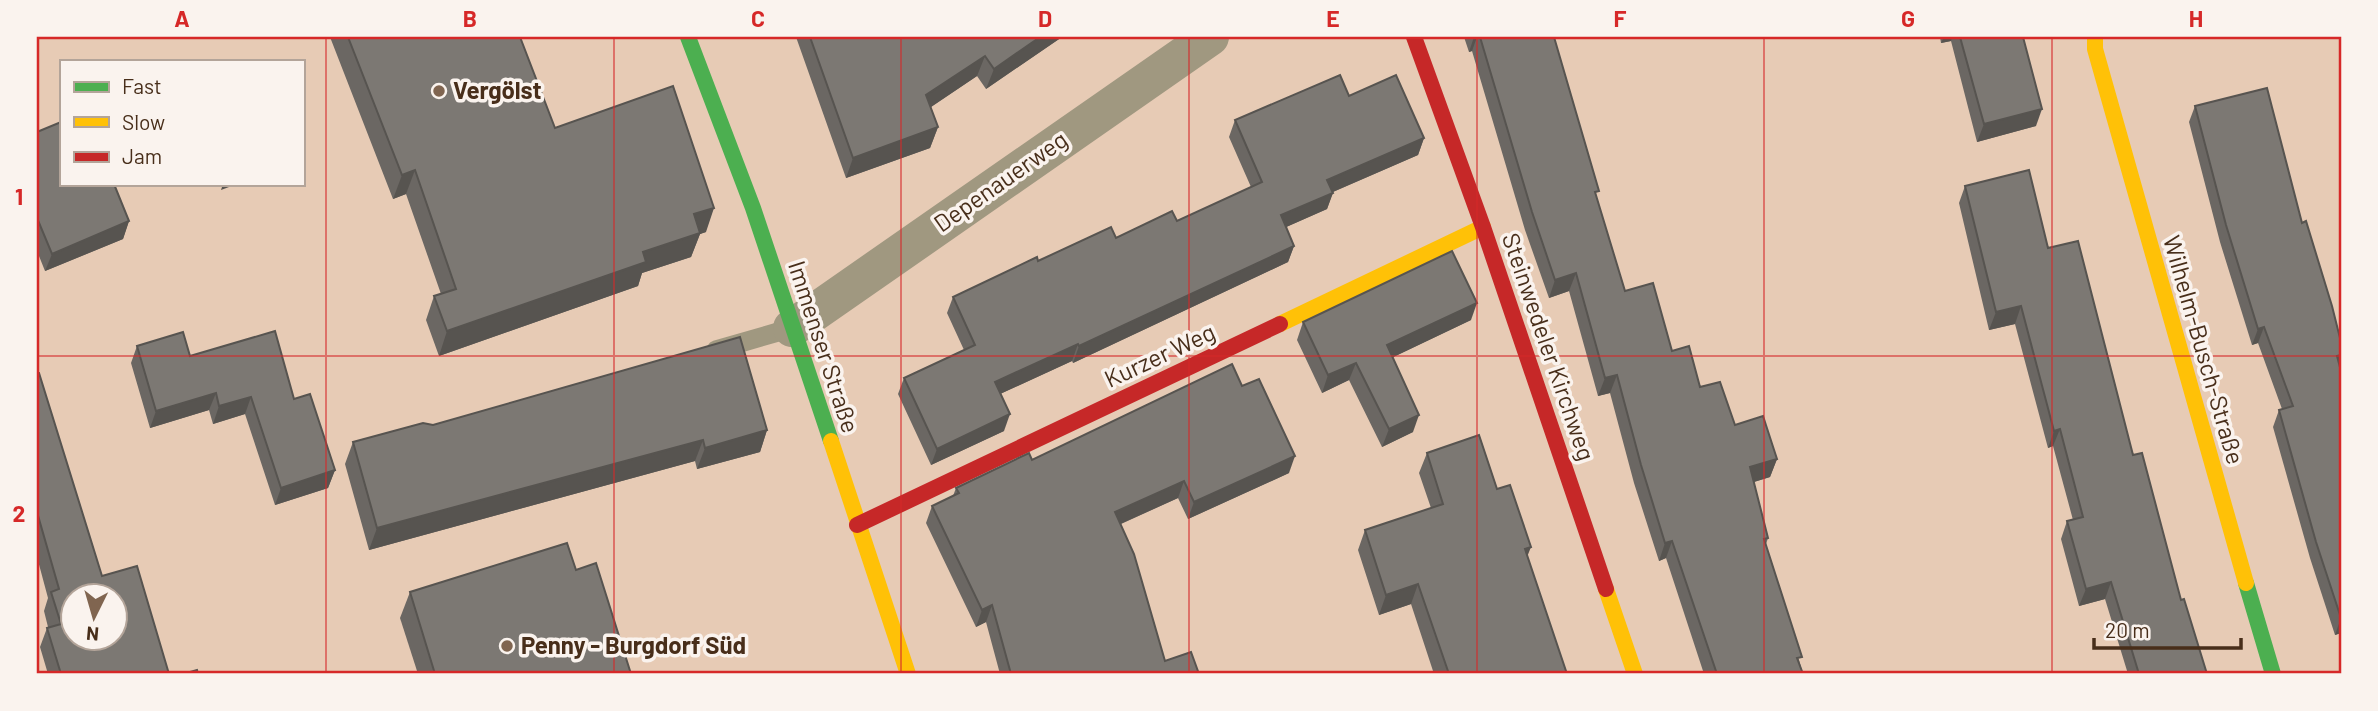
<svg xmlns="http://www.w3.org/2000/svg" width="2378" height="711" font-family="Barlow,sans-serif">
  <rect width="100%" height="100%" fill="#e7cbb5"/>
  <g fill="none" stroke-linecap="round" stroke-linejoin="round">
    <polyline stroke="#a09880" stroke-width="19" points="716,350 792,328"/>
    <polyline stroke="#a09880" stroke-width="38" points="792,328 1210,37"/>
    <g stroke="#4caf50" stroke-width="16">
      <polyline points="688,37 753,208 831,441"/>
      <polyline points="2246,583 2273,674"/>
    </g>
    <g stroke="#ffc107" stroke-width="16">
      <polyline points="2095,37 2095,49 2246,583"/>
      <polyline points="1280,324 1483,227"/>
      <polyline points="831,441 908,674"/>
      <polyline points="1606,589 1635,674"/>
    </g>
    <g stroke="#c62828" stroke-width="16">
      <polyline points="1414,37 1483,227 1606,589"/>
      <polyline points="857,525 1280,324"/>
    </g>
  </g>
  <g fill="#6b6763">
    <polygon points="330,37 520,37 555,128 706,232 700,234 691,257 642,273 638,286 439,356 426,320 434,296 441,294 406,194 393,199"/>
    <polygon points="796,37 1062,37 986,89 977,76 931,107 938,127 930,148 846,178"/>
    <polygon points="1464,37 1554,37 1597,198 1625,291 1700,387 1735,425 1777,459 1770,477 1754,482 1768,538 1766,544 1803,674 1704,674 1666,558 1659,561 1634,483 1610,393 1598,396 1569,291 1549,298 1525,230 1472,51 1469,52"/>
    <polygon points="1940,37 2023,37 2036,126 1977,142 1951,41 1941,43"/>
    <polygon points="1349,96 1424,138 1418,155 1333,192 1327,209 1286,227 1294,246 1288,262 1073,363 1072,361 1000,394 1004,431 931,465 898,394 904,378 964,350 947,313 953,297 1038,261 1177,221 1251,187 1229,137 1235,120"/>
    <polygon points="2195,106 2302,223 2341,342 2341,363 2340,366 2341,633 2335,635 2310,558 2273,427 2279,410 2282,409 2258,343 2252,345 2220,242 2189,122"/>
    <polygon points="37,132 129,221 123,239 45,271 37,251"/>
    <polygon points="1965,186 2048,248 2133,455 2181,600 2207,674 2128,674 2105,599 2079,606 2061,539 2067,521 2073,520 2053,446 2048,448 2015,324 1989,330 1959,203"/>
    <polygon points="1471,320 1393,357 1413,432 1382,447 1349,380 1322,393 1297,340 1303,322"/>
    <polygon points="137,346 190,356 294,399 335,470 328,488 275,505 245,414 213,424 209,410 150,428 131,363"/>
    <polygon points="37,373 102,576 169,674 48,674 40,647 47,628 48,627 44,611 48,598 37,557"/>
    <polygon points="1242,386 1289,473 1188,519 1178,498 1121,524 1165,661 1199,674 1000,674 986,622 976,627 926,523 932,506 953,496 956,488 1032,460"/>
    <polygon points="433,425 767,430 760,452 697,469 695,461 369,550 345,464 353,442"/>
    <polygon points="1427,453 1497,489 1527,556 1567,674 1434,674 1411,604 1379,615 1358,550 1365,530 1431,508 1419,473"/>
    <polygon points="576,570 631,674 418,674 400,618 410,592"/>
  </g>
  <g fill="#575450">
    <polygon points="1040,37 1062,37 986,89 994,69"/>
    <polygon points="1474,37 1477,37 1472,51 1469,52"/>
    <polygon points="1944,37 1952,37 1951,41 1941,43"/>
    <polygon points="985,56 977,76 919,115 926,95"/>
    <polygon points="2042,109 2036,126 1977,142 1984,124"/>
    <polygon points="938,127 930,148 846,178 853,158"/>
    <polygon points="1424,138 1418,155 1321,197 1327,180"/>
    <polygon points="415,170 406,194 393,199 402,175"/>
    <polygon points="223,184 237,184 221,190"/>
    <polygon points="1333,193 1327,209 1275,232 1281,215"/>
    <polygon points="714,208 706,232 700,234 691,257 642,273 638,286 439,356 447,331 643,252 694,214"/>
    <polygon points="129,221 123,239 45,271 52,254"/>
    <polygon points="1294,246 1288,262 1073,363 1079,346"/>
    <polygon points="1576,273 1569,291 1549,298 1555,280"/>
    <polygon points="1477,303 1471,320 1381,363 1387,345"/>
    <polygon points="2021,306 2015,324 1989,330 1996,312"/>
    <polygon points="2264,327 2258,343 2252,345 2258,329"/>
    <polygon points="1078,344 1072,361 989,399 995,382"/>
    <polygon points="2341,355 2341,363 2338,371 2337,356"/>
    <polygon points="1356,363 1349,380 1322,393 1328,375"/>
    <polygon points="1617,375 1610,393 1598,396 1605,378"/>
    <polygon points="216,393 209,410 150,428 156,411"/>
    <polygon points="251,397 245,414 213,424 219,406"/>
    <polygon points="1010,414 1004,431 931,465 937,449"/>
    <polygon points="1419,415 1413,432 1382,447 1389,429"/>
    <polygon points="2060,429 2053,446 2048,448 2054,431"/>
    <polygon points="767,430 760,452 697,469 705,448"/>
    <polygon points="703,440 695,461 369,550 377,528"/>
    <polygon points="1295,456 1289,473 1188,519 1194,502"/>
    <polygon points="1777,459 1770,477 1744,485 1750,467"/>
    <polygon points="335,470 328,488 275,505 281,488"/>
    <polygon points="1184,481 1178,498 1109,529 1115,512"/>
    <polygon points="1672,541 1666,558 1659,561 1665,543"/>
    <polygon points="1531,547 1523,567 1525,549"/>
    <polygon points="2111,582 2105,599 2079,606 2086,589"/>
    <polygon points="1418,584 1411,604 1379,615 1386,595"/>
    <polygon points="992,605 986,622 976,627 982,610"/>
    <polygon points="2341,618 2341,633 2335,635"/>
  </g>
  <g fill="#7c7873" stroke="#575450" stroke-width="2" fill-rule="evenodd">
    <polygon points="348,37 520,37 555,128 673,86 714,208 694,214 700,233 643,252 646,262 447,331 434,296 456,289 415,170 402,175"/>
    <polygon points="810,37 1040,37 994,69 985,56 926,95 938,127 853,158"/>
    <polygon points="1480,37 1554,37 1599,191 1595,192 1625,291 1653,283 1672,351 1689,346 1700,387 1720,382 1735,425 1763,416 1777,459 1750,467 1768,538 1764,539 1802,657 1797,658 1803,674 1717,674 1672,541 1665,543 1641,465 1617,375 1605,378 1576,273 1555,280 1532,212"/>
    <polygon points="1960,37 2023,37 2042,109 1984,124"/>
    <polygon points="1340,75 1349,96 1396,75 1424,138 1327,180 1333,193 1281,215 1294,246 1079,346 1078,344 995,382 1010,414 937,449 904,378 975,345 953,297 1037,257 1038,261 1111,227 1116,238 1172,211 1177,221 1262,182 1235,120"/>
    <polygon points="2267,88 2302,223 2306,221 2332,306 2341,342 2341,355 2337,356 2341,371 2341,618 2316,542 2279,410 2293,406 2264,327 2258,329 2226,225 2195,106"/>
    <polygon points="61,122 61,184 114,184 129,221 52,254 37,218 37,132"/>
    <polygon points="2029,170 2048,248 2078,241 2133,455 2142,453 2181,600 2184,599 2207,674 2139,674 2111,582 2086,589 2067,521 2083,517 2060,429 2054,431 2021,306 1996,312 1965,186"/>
    <polygon points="1452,251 1477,303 1387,345 1419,415 1389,429 1356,363 1328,375 1303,322"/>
    <polygon points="275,331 294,399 310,394 335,470 281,488 251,397 219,406 216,393 156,411 137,346 183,332 190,356"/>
    <polygon points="740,337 767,430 705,448 703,440 377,528 353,442 423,423 433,425"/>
    <polygon points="1232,364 1242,386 1259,379 1295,456 1194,502 1184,481 1115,512 1134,554 1165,661 1191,652 1199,674 1011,674 992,605 982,610 932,506 959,493 956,488 1029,453 1032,460"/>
    <path d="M37,373H39L102,576L137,566L169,674H61L47,628L61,624L51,592L59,589L37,512ZM74,596H116V638H74Z"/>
    <polygon points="1479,435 1497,489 1510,485 1531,547 1525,549 1567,674 1449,674 1418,584 1386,595 1365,530 1443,504 1427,453"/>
    <polygon points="567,543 576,570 596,563 631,674 435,674 410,592"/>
    <polygon points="197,670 198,674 183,674"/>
  </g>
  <path fill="none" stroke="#d62828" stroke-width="2" stroke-opacity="0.55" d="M326,37V674M614,37V674M901,37V674M1189,37V674M1477,37V674M1764,37V674M2052,37V674M37,356H2341"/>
  <g fill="#806550" stroke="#faf3ee" stroke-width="2.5">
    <circle cx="439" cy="91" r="7"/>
    <circle cx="507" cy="646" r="7"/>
  </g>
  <g text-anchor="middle" stroke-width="7" stroke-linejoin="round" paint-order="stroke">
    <g font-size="24" font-weight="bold" fill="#482e1a" stroke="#faf3ee" text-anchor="start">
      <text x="453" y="99">Vergölst</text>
      <text x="521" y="654">Penny - Burgdorf Süd</text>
    </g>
    <g font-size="24" fill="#482e1a" stroke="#faf3ee">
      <text transform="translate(1001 182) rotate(-35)" y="8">Depenauerweg</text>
      <text transform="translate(823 347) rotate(72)" y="8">Immenser Straße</text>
      <text transform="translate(1548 347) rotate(71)" y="8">Steinwedeler Kirchweg</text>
      <text transform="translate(2203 350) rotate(74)" y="8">Wilhelm-Busch-Straße</text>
      <text transform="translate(1160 356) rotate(-25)" y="8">Kurzer Weg</text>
    </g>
  </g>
  <rect width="2378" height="711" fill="none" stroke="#faf3ee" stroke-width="77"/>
  <rect x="60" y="60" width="245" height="126" fill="#faf3ee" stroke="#b3a499" stroke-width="2"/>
  <rect x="74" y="82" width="35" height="10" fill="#4caf50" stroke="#b3a499" stroke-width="2"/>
  <text x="122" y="94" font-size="21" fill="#482e1a">Fast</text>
  <rect x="74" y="117" width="35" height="10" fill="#ffc107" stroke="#b3a499" stroke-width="2"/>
  <text x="122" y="130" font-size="21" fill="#482e1a">Slow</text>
  <rect x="74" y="152" width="35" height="10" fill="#c62828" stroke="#b3a499" stroke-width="2"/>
  <text x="122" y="164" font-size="21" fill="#482e1a">Jam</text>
  <g transform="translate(94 617) rotate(185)"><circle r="33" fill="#faf3ee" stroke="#b3a499" stroke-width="2"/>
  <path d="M0-5L12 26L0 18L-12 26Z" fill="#806550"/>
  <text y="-10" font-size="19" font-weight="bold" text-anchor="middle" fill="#482e1a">N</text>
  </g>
  <path d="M2094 638v10h147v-10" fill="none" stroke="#482e1a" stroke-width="3.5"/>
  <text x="2105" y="638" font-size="21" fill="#482e1a" stroke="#faf3ee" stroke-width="5" paint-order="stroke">20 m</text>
  <rect x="38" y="38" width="2302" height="634" fill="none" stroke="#d62828" stroke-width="2.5"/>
  <g font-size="23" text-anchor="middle" font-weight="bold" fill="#d62828">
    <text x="182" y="27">A</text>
    <text x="470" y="27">B</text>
    <text x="758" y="27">C</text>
    <text x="1045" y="27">D</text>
    <text x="1333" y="27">E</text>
    <text x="1620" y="27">F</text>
    <text x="1908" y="27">G</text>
    <text x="2196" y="27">H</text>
    <text x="19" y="205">1</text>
    <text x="19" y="522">2</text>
  </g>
</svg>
